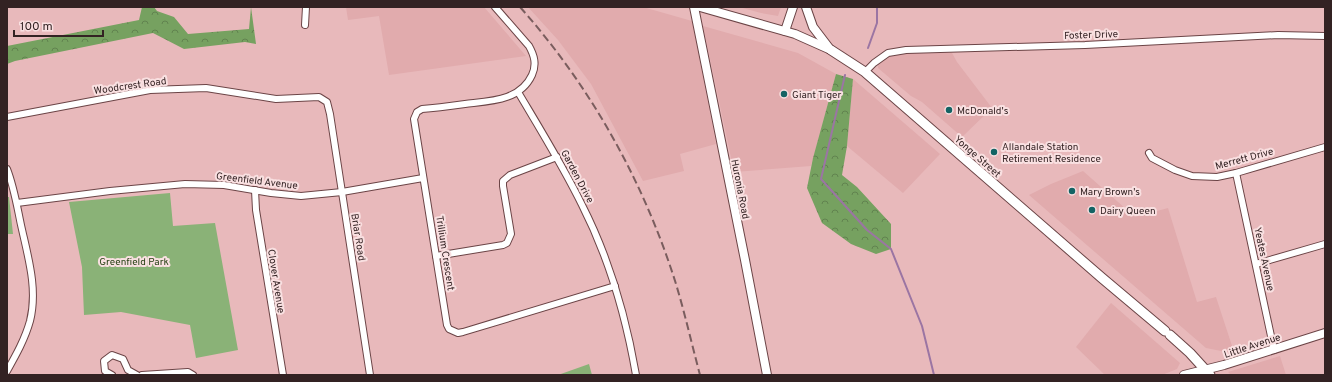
<svg xmlns="http://www.w3.org/2000/svg" width="1332" height="382" font-family="Overpass,sans-serif">
  <defs>
    <pattern id="forest-crowns" width="20" height="18" patternUnits="userSpaceOnUse"><rect width="20" height="18" fill="#76a160"/><path d="M2 6a3 3 0 1 1 6 0M12 15a3 3 0 1 1 6 0" fill="none" stroke="#61834f"/></pattern>
  </defs>
  <rect width="100%" height="100%" fill="#e8b9bb"/>
  <g fill="#e1abad">
    <polygon points="346,7 484,7 526,56 389,75 379,16 348,20"/>
    <polygon points="528,7 643,7 692,21 716,144 680,154 684,171 643,181 591,84 558,40"/>
    <polygon points="739,7 781,7 778,16 761,13"/>
    <polygon points="703,26 798,53 836,74 811,166 734,172"/>
    <polygon points="907,53 952,53 957,62 992,108 962,137 922,102 911,96 878,68 878,65 882,60 890,55"/>
    <polygon points="853,79 940,154 903,193 847,146"/>
    <polygon points="1083,171 1135,217 1168,208 1197,302 1216,297 1234,352 1231,353 1206,348 1029,195 1051,184"/>
    <polygon points="1111,303 1180,363 1177,369 1162,375 1105,375 1076,347"/>
    <polygon points="1280,356 1286,375 1231,375 1228,372"/>
  </g>
  <g fill="url(#forest-crowns)">
    <polygon points="142,7 154,7 157,11 174,17 188,34 249,29 251,7 256,44 245,42 184,49 153,33 15,61 7,64 7,46 139,20"/>
    <polygon points="836,74 853,79 847,146 842,175 857,187 891,224 891,249 876,254 851,244 822,223 807,188 813,158"/>
  </g>
  <g fill="#8ab277">
    <polygon points="170,193 173,226 215,223 238,350 196,358 190,325 121,312 84,315 82,267 69,202"/>
    <polygon points="7,197 9,197 13,234 7,234"/>
    <polygon points="589,364 592,375 558,375"/>
  </g>
  <g fill="none" stroke-linecap="round" stroke-linejoin="round">
    <g stroke="#9b75a3" stroke-width="2">
      <polyline points="868,48 877,23 877,7"/>
      <polyline points="845,75 821,179 867,230 891,249 922,326 934,375"/>
    </g>
    <defs>
      <g id="street">
        <path d="M495,7L529,46C534,55 537,64 532,75C520,101 490,101 465,104C451,106 437,108 422,109L417,112L414,119L447,325L449,329L458,333L463,332L615,286"/>
        <polyline points="305,25 306,7"/>
        <polyline points="865,72 874,63 888,53 906,50 1085,45 1278,35 1325,36"/>
        <path d="M518,92C540,129 563,166 582,205C609,258 626,317 636,375"/>
        <polyline points="7,117 150,90 206,88 276,99 319,97 327,102 330,114 370,375"/>
        <polyline points="1149,153 1152,158 1175,170 1192,176 1217,177 1236,173 1325,147"/>
        <path d="M7,169C14,187 17,206 21,225C28,257 38,289 30,321C25,339 16,355 7,371"/>
        <polyline points="1236,173 1274,350"/>
        <polyline points="255,190 256,210 283,375"/>
        <polyline points="17,203 110,191 185,184 224,185 271,193 301,196 342,192 423,178"/>
        <polyline points="436,256 503,245 507,243 511,234 503,186 503,181 510,175 557,157"/>
        <polyline points="1256,264 1325,244"/>
        <polyline points="112,375 105,371 104,361 112,355 123,359 128,370 137,375"/>
        <polyline points="142,375 188,372 193,375"/>
      </g>
      <g id="secondary">
        <polyline points="694,7 745,260 767,375"/>
        <polyline points="700,7 795,34 831,50"/>
        <polyline points="806,7 813,27 829,48"/>
        <polyline points="785,31 793,7"/>
        <polyline points="1184,375 1224,365 1325,333"/>
      </g>
      <g id="primary">
        <polyline points="831,50 865,72 1102,278 1165,331"/>
        <polyline points="1170,335 1190,353 1210,375"/>
      </g>
    </defs>
    <use href="#street" stroke="#6b4446" stroke-width="8"/>
    <use href="#secondary" stroke="#6b4446" stroke-width="10"/>
    <use href="#primary" stroke="#6b4446" stroke-width="11"/>
    <use href="#street" stroke="#fff" stroke-width="6"/>
    <use href="#secondary" stroke="#fff" stroke-width="8"/>
    <use href="#primary" stroke="#fff" stroke-width="9"/>
    <path stroke="#7a5d5e" stroke-width="2" stroke-dasharray="8 4" stroke-linecap="butt" d="M520,7C591,87 644,182 676,284C685,314 692,345 700,375"/>
  </g>
  <g fill="#136364" stroke="#f9e0e1" stroke-width="1.5">
    <circle cx="784" cy="94" r="4"/>
    <circle cx="949" cy="110" r="4"/>
    <circle cx="994" cy="152" r="4"/>
    <circle cx="1072" cy="191" r="4"/>
    <circle cx="1092" cy="210" r="4"/>
  </g>
  <g text-anchor="middle" stroke-width="4" stroke-linejoin="round" paint-order="stroke">
    <g font-size="10" fill="#332223" stroke="#f9e0e1">
      <text transform="translate(1091 34) rotate(-2)" y="4">Foster Drive</text>
      <text transform="translate(130 85) rotate(-8)" y="4">Woodcrest Road</text>
      <text transform="translate(978 156) rotate(41)" y="4">Yonge Street</text>
      <text transform="translate(1244 158) rotate(-15)" y="4">Merrett Drive</text>
      <text transform="translate(578 176) rotate(62)" y="4">Garden Drive</text>
      <text transform="translate(257 180) rotate(7)" y="4">Greenfield Avenue</text>
      <text transform="translate(741 189) rotate(79)" y="4">Huronia Road</text>
      <text transform="translate(359 237) rotate(81)" y="4">Briar Road</text>
      <text transform="translate(446 253) rotate(81)" y="4">Trillium Crescent</text>
      <text transform="translate(1265 259) rotate(78)" y="4">Yeates Avenue</text>
      <text transform="translate(277 281) rotate(81)" y="4">Clover Avenue</text>
      <text transform="translate(1252 345) rotate(-18)" y="4">Little Avenue</text>
    </g>
    <g font-size="10" fill="#332223" stroke="#f9e0e1" text-anchor="start">
      <text x="792" y="98">Giant Tiger</text>
      <text x="957" y="114">McDonald's</text>
      <text x="1002" y="150">Allandale Station<tspan x="1002" dy="12">Retirement Residence</tspan></text>
      <text x="1080" y="195">Mary Brown's</text>
      <text x="1100" y="214">Dairy Queen</text>
    </g>
    <g font-size="10" fill="#1f3b0d" stroke="#f9e0e1">
      <text x="134" y="265">Greenfield Park</text>
    </g>
  </g>
  <rect width="1332" height="382" fill="none" stroke="#332223" stroke-width="16"/>
  <path d="M14 30v6h89v-6" fill="none" stroke="#332223" stroke-width="2"/>
  <text x="20" y="30" font-size="12" fill="#332223" stroke="#f9e0e1" stroke-width="3" paint-order="stroke">100 m</text>
</svg>
